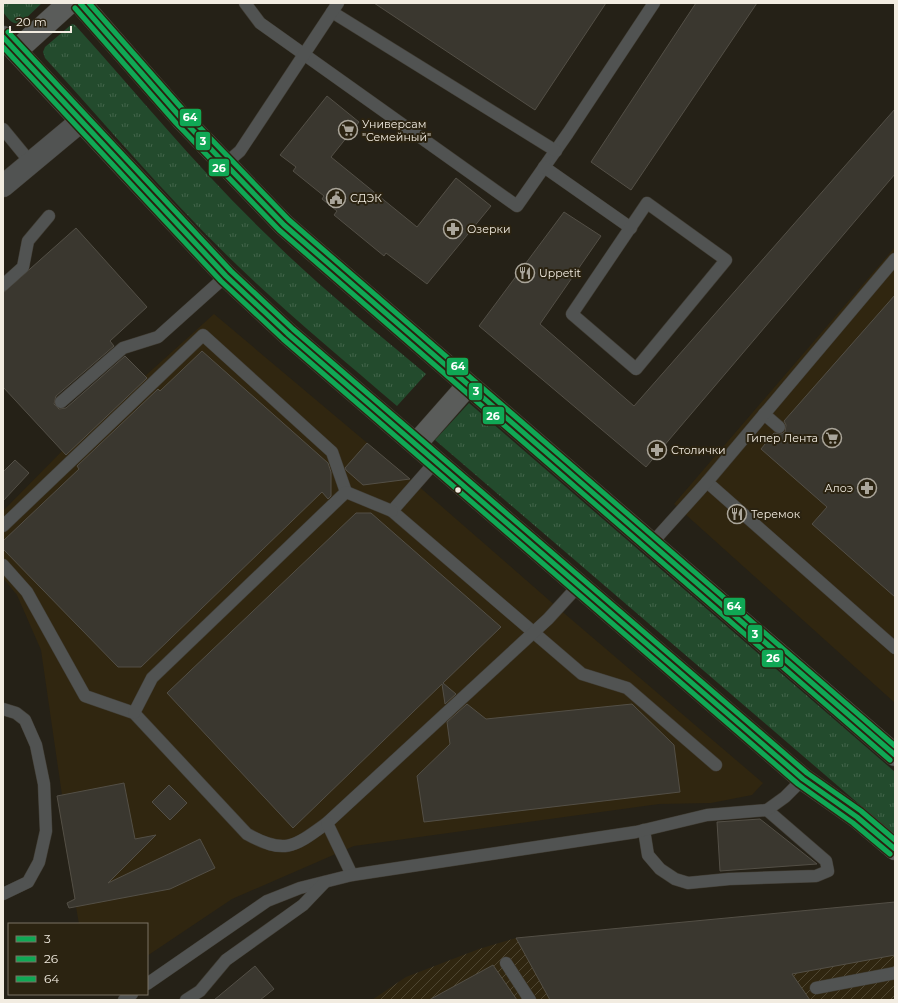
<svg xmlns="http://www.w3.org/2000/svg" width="898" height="1003" font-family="Montserrat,sans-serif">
  <defs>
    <pattern id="industrial-furrows" width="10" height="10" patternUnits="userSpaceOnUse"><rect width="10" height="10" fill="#302610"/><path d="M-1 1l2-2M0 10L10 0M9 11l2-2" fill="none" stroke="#4e4632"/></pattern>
    <pattern id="grass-tufts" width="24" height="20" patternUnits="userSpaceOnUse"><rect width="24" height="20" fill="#234b2d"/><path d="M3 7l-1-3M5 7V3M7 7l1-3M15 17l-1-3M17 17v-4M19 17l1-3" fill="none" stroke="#43654b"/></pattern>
  </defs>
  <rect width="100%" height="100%" fill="#252117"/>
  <g fill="#302610">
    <polygon points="895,247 895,703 674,504"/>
    <polygon points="214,314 416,484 558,608 763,783 752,795 711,803 659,804 354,846 232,899 147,956 147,924 79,924 57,797 62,795 41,650 17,595 3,578 3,511 62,451"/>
  </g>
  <polygon fill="url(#industrial-furrows)" points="895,902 895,1000 372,1000 406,977 479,949 516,938"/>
  <g fill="url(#grass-tufts)">
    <path d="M3,3H42L21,23C12,26 8,18 3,12Z"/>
    <path d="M72,24L75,25C139,96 200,171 269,237C318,286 373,329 426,374L397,406C344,360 289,315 238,266C170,201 109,128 45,58L43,52L45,47Z"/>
    <polygon points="469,403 895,772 895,835 435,440"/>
  </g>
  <g fill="#3a372f" stroke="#534f46">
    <polygon points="374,3 606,3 535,110"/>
    <polygon points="696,3 757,3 631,190 591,162"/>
    <polygon points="327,96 359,122 331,157 417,227 456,178 491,206 427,284 386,253 384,256 334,215 337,211 322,199 324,196 293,171 296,167 280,155"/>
    <polygon points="895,109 895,174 646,467 479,326 564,212 601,236 540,324 634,406"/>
    <polygon points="76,228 147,307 110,341 114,346 56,396 54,404 59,409 66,408 125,356 147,378 66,455 3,387 3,293"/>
    <polygon points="895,295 895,597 812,524 827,507 761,449 774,433 781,434 785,432 786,425 784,421"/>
    <polygon points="202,351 328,463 331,472 331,496 328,499 322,492 141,667 118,667 3,549 3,541 79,469 77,466 158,389 160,391"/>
    <polygon points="367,443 410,479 363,485 346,470 345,468"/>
    <polygon points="15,460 29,473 3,501 3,472"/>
    <polygon points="356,513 371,513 501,627 443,683 456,694 445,704 442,684 293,828 167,693"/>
    <polygon points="467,704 486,719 632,704 674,745 680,792 424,822 417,776 450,744 447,722"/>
    <polygon points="124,783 135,839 156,835 108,883 200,839 215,868 170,889 69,908 67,903 75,899 57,796"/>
    <polygon points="169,785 187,803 170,820 152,802"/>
    <polygon points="760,819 817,864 720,871 717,822"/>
    <polygon points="895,902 895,955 792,974 810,1000 550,1000 516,938"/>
    <polygon points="493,965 517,1000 429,1000"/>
    <polygon points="255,966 274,989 260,1000 214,1000"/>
  </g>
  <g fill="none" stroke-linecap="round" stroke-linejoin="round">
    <defs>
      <g id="service">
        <polyline points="245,3 260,23 517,206 568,133 654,3"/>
        <polyline points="332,12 556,151"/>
        <polyline points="3,129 31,163"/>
        <polyline points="225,164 240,151 338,3"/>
        <polyline points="544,167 631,228"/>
        <polygon points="647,203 726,260 636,369 572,314"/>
        <polyline points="3,285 23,267 28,241 49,216"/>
        <polyline points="61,402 123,348 158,337 226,276"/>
        <polyline points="764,414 779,427"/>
        <polyline points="436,461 392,511 582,674 627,688 716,765"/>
        <polyline points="707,482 895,648"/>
        <polyline points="3,526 203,335 332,452 346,492"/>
        <polyline points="651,544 707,482 895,259"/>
        <path d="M3,565L27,592L85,696L134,713L247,834C285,855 294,847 327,823L548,619L579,585"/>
        <polyline points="3,709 16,713 25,720 36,745 44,784 46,831 39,862 28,882 3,894"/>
        <polyline points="134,713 152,678 346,492 392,511"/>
        <polyline points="327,823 352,875"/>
        <polyline points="644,830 648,855 660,869 675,879 688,883 729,879 816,876 828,871 826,861 767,810"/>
        <polyline points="506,963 530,1000"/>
        <polyline points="147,984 267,901 300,888 352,875 636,832 707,815 767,810 785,797 803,779"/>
        <polyline points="816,988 895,973"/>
        <polyline points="124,1000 132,994"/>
        <polyline points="186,1000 200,991 226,960 303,905 325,882"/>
      </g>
      <polyline id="minor" points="3,186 81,121"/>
      <g id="primary">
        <polyline points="80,3 181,118 284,225 895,755"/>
        <polyline points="3,37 226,276 288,334 803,779 857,817 895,849"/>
        <polyline points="16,51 69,3"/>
        <polyline points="416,444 468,385"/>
      </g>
    </defs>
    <use href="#service" stroke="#413d34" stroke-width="13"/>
    <use href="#minor" stroke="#413d34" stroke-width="23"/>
    <use href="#primary" stroke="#413d34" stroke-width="23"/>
    <use href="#service" stroke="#515352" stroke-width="12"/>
    <use href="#minor" stroke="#515352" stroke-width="22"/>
    <use href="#primary" stroke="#5a5c5a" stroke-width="22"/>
    <defs>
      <g id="bus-1">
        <polyline points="80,3 181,118 284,225 895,755"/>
        <polyline points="3,37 226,276 288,334 803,779 857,817 895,849"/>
      </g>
      <g id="bus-2">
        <polyline points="75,8 176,123 279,230 890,760"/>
        <polyline points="3,47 221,281 283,339 798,784 853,823 890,854"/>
      </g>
      <g id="bus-3">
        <polyline points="89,3 186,113 289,220 895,746"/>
        <polyline points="8,32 231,271 293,329 807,773 861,811 895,840"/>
      </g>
    </defs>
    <use href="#bus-1" stroke="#2b2311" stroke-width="8"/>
    <use href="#bus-2" stroke="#2b2311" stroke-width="8"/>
    <use href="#bus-3" stroke="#2b2311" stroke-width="8"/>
    <use href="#bus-1" stroke="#10a855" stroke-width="5"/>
    <use href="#bus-2" stroke="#10a855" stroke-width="5"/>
    <use href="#bus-3" stroke="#10a855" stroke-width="5"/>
  </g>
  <defs>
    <symbol id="supermarket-ring" viewBox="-11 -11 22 22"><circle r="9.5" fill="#2b2311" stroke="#aaa59a" stroke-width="1.5"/><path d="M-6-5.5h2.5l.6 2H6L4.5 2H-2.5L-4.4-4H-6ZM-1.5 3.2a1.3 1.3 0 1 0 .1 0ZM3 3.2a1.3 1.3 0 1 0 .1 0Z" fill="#aaa59a"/></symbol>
    <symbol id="civic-ring" viewBox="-11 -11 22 22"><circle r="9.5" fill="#2b2311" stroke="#aaa59a" stroke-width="1.5"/><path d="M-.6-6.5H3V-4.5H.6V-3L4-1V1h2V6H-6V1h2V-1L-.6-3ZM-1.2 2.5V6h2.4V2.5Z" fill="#aaa59a"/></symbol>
    <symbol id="pharmacy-ring" viewBox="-11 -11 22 22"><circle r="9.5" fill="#2b2311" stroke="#aaa59a" stroke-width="1.5"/><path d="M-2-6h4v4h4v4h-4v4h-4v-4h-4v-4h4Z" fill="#aaa59a"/></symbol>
    <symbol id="restaurant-ring" viewBox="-11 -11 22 22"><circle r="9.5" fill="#2b2311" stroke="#aaa59a" stroke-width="1.5"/><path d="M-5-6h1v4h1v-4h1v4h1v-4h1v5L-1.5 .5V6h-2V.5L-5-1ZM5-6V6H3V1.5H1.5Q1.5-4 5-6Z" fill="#aaa59a"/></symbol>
  </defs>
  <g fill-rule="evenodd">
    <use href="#supermarket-ring" x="337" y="119" width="22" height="22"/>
    <use href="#civic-ring" x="325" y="187" width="22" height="22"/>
    <use href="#pharmacy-ring" x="442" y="218" width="22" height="22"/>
    <use href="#restaurant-ring" x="514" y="262" width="22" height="22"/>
    <use href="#supermarket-ring" x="821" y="427" width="22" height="22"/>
    <use href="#pharmacy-ring" x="646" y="439" width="22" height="22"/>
    <use href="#pharmacy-ring" x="856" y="477" width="22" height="22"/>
    <use href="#restaurant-ring" x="726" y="503" width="22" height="22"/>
  </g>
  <circle fill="#f2ece1" stroke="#2b2311" stroke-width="1.5" cx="458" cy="490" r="3.5"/>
  <g text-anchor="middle" stroke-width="4" stroke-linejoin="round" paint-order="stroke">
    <g font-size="11" fill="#f2ece1" stroke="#2b2311" text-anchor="start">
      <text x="362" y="128">Универсам<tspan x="362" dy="13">"Семейный"</tspan></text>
      <text x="350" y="202">СДЭК</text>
      <text x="467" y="233">Озерки</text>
      <text x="539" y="277">Uppetit</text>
      <text x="818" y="442" text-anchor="end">Гипер Лента</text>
      <text x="671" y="454">Столички</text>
      <text x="853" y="492" text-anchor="end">Алоэ</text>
      <text x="751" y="518">Теремок</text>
    </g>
  </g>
  <g stroke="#2b2311" stroke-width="1.5">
    <rect x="179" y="108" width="23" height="19" rx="4" fill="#10a855"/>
    <rect x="195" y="131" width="16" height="20" rx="4" fill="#10a855"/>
    <rect x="208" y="158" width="22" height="19" rx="4" fill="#10a855"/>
    <rect x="446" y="357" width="23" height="19" rx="4" fill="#10a855"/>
    <rect x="468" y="382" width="15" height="19" rx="4" fill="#10a855"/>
    <rect x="482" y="406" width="23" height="19" rx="4" fill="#10a855"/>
    <rect x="723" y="597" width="23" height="19" rx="4" fill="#10a855"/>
    <rect x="747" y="624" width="16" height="19" rx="4" fill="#10a855"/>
    <rect x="761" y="649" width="23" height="19" rx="4" fill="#10a855"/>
  </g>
  <g font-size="11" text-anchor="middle" font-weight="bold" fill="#fff">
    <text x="190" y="121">64</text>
    <text x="203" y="145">3</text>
    <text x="219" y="172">26</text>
    <text x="458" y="370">64</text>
    <text x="476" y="395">3</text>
    <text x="493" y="420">26</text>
    <text x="734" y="610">64</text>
    <text x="755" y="638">3</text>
    <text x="773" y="662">26</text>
  </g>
  <rect width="898" height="1003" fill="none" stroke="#f2ece1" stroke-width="8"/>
  <rect x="8" y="923" width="140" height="72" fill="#2b2311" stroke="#7b7364"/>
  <rect x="16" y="936" width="20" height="6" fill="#10a855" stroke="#7b7364"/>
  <text x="44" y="943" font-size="12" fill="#f2ece1">3</text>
  <rect x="16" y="956" width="20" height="6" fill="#10a855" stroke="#7b7364"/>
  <text x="44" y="963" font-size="12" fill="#f2ece1">26</text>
  <rect x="16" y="976" width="20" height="6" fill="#10a855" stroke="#7b7364"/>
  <text x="44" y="983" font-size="12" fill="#f2ece1">64</text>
  <path d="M10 26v6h61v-6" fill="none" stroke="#f2ece1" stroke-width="2"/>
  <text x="16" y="26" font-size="12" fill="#f2ece1" stroke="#2b2311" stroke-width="3" paint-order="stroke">20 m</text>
</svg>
